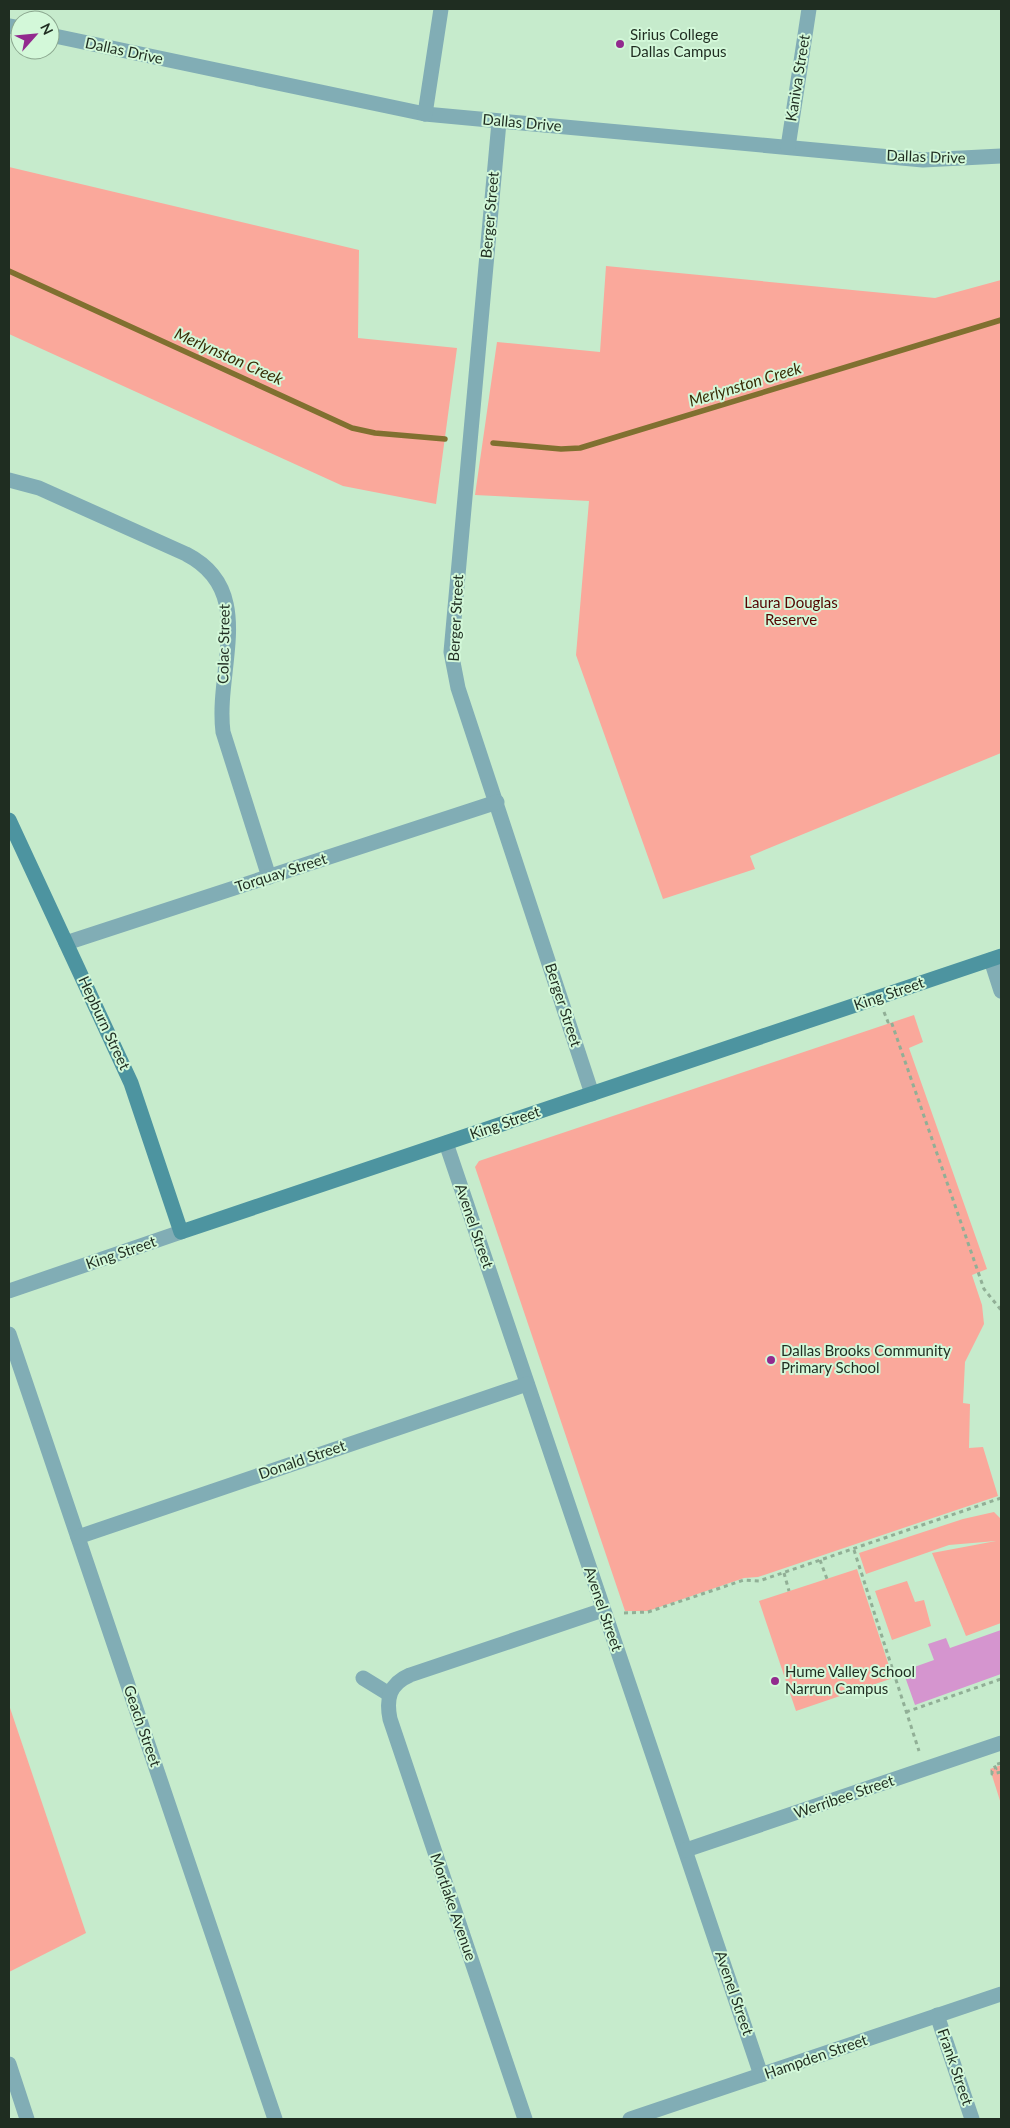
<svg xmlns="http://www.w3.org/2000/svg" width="1010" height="2128" font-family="Lato,sans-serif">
  <rect width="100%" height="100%" fill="#c6ebcc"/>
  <g fill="#faa89b">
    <polygon points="9,167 359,250 358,338 457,348 436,504 343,486 9,334"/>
    <polygon points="606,266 935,298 1001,280 1001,753 750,856 755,869 663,899 576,655 589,501 475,495 497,342 600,352"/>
    <polygon points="914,1015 923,1042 909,1048 987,1269 972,1275 982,1305 984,1324 965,1362 963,1403 970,1404 969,1448 983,1447 998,1496 758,1577 744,1578 648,1611 625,1611 475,1167 479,1161"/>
    <polygon points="994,1512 1001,1519 1001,1623 966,1636 932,1553 996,1541 949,1545 866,1574 859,1553 963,1519"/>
    <polygon points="857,1569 893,1678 796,1711 759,1601"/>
    <polygon points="907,1581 915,1602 924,1600 931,1626 892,1640 875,1591"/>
    <polygon points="9,1705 86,1933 9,1972"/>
    <polygon points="1001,1765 1001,1804 990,1769"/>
  </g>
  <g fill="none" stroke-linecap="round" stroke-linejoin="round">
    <g stroke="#807030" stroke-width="5.5">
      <polyline points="9,271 352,428 375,433 445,439"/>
      <polyline points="493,443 561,449 580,448 1001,320"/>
    </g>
  </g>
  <polygon fill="#d595cf" points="1001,1630 1001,1674 915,1705 903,1671 934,1660 928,1644 946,1638 950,1648"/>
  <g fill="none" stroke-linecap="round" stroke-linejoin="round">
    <g stroke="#91af96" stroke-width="3" stroke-dasharray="4 4" stroke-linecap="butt">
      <polyline points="884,1012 888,1022 891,1021 984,1289 1001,1310"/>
      <polyline points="854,1550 919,1751"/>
      <polyline points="820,1560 827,1579"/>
      <polyline points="784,1573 789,1591"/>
      <polyline points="624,1613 648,1612 744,1580 759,1581 1001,1498"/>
      <polyline points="906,1712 1001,1679"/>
      <polyline points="1001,1763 994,1765 996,1769 992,1771 992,1774 1001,1772"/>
    </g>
    <g stroke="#81adb5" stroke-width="15">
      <polyline points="9,26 20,28"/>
      <polyline points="50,35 425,114 923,160 1001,156"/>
      <polyline points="425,114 441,9"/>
      <polyline points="499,122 451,652 458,688 592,1094"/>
      <polyline points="788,147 809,9"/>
      <path d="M9,480L39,488L186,554C258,591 215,668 223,732L269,877"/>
      <polyline points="66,943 497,802"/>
      <polyline points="991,960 1001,991"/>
      <polyline points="446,1143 761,2075"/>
      <polyline points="9,1291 181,1232"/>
      <polyline points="9,1334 275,2119"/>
      <polyline points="78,1537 527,1384"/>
      <polyline points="363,1678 389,1694"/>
      <polyline points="686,1850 1001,1743"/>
      <polyline points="937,2015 972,2119"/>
      <polyline points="9,2064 27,2119"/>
      <path d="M525,2119L390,1719C386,1699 389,1684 410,1675L603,1610"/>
      <polyline points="630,2119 1001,1994"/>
    </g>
    <polyline stroke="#4d94a0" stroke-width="15" points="9,820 131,1083 181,1232 1001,956"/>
  </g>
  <g fill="#922a8e" stroke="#d3f8d9" stroke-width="2">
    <circle cx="620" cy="44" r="5"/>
    <circle cx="771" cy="1360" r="5"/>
    <circle cx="775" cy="1681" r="5"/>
  </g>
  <g text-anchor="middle" stroke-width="4" stroke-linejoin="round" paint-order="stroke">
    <g font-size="15" fill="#1f2d21" stroke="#d3f8d9" text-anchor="start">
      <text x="630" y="40">Sirius College<tspan x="630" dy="17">Dallas Campus</tspan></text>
      <text x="781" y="1356">Dallas Brooks Community<tspan x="781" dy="17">Primary School</tspan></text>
      <text x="785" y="1677">Hume Valley School<tspan x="785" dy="17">Narrun Campus</tspan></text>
    </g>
    <g font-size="15" fill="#1f2d21" stroke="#d3f8d9">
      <text transform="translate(124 51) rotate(12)" y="5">Dallas Drive</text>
      <text transform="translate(798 78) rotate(-81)" y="5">Kaniva Street</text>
      <text transform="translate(522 123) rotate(5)" y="5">Dallas Drive</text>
      <text transform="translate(926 157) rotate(2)" y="5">Dallas Drive</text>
      <text transform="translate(490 215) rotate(-85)" y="5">Berger Street</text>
      <text transform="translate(456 618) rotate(-87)" y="5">Berger Street</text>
      <text transform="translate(224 644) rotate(-89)" y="5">Colac Street</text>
      <text transform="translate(281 873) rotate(-18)" y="5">Torquay Street</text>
      <text transform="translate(889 994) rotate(-19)" y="5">King Street</text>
      <text transform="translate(563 1005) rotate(72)" y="5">Berger Street</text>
      <text transform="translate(104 1023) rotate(65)" y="5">Hepburn Street</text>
      <text transform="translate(505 1123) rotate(-19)" y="5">King Street</text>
      <text transform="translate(474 1226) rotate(71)" y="5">Avenel Street</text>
      <text transform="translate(121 1253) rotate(-19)" y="5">King Street</text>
      <text transform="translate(302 1460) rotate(-19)" y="5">Donald Street</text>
      <text transform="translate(603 1609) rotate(71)" y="5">Avenel Street</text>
      <text transform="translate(142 1726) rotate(71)" y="5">Geach Street</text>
      <text transform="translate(844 1797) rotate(-19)" y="5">Werribee Street</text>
      <text transform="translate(453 1907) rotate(71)" y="5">Mortlake Avenue</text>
      <text transform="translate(734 1993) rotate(71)" y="5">Avenel Street</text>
      <text transform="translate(816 2057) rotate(-19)" y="5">Hampden Street</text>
      <text transform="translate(955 2067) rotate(71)" y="5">Frank Street</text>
    </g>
    <g font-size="15" fill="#530401" stroke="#d3f8d9">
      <text x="791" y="608">Laura Douglas<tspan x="791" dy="17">Reserve</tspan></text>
    </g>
    <g font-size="16" font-style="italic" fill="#382c06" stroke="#d3f8d9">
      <text transform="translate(229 356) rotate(24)" y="6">Merlynston Creek</text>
      <text transform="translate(745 384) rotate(-17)" y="6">Merlynston Creek</text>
    </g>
  </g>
  <rect width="1010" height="2128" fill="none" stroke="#1f2d21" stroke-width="20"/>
  <g transform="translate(35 35) rotate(63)"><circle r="24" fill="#d3f8d9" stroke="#8ba78f"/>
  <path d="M0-4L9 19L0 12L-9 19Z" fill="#922a8e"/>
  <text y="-8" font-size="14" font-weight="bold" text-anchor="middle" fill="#1f2d21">N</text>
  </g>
</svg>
